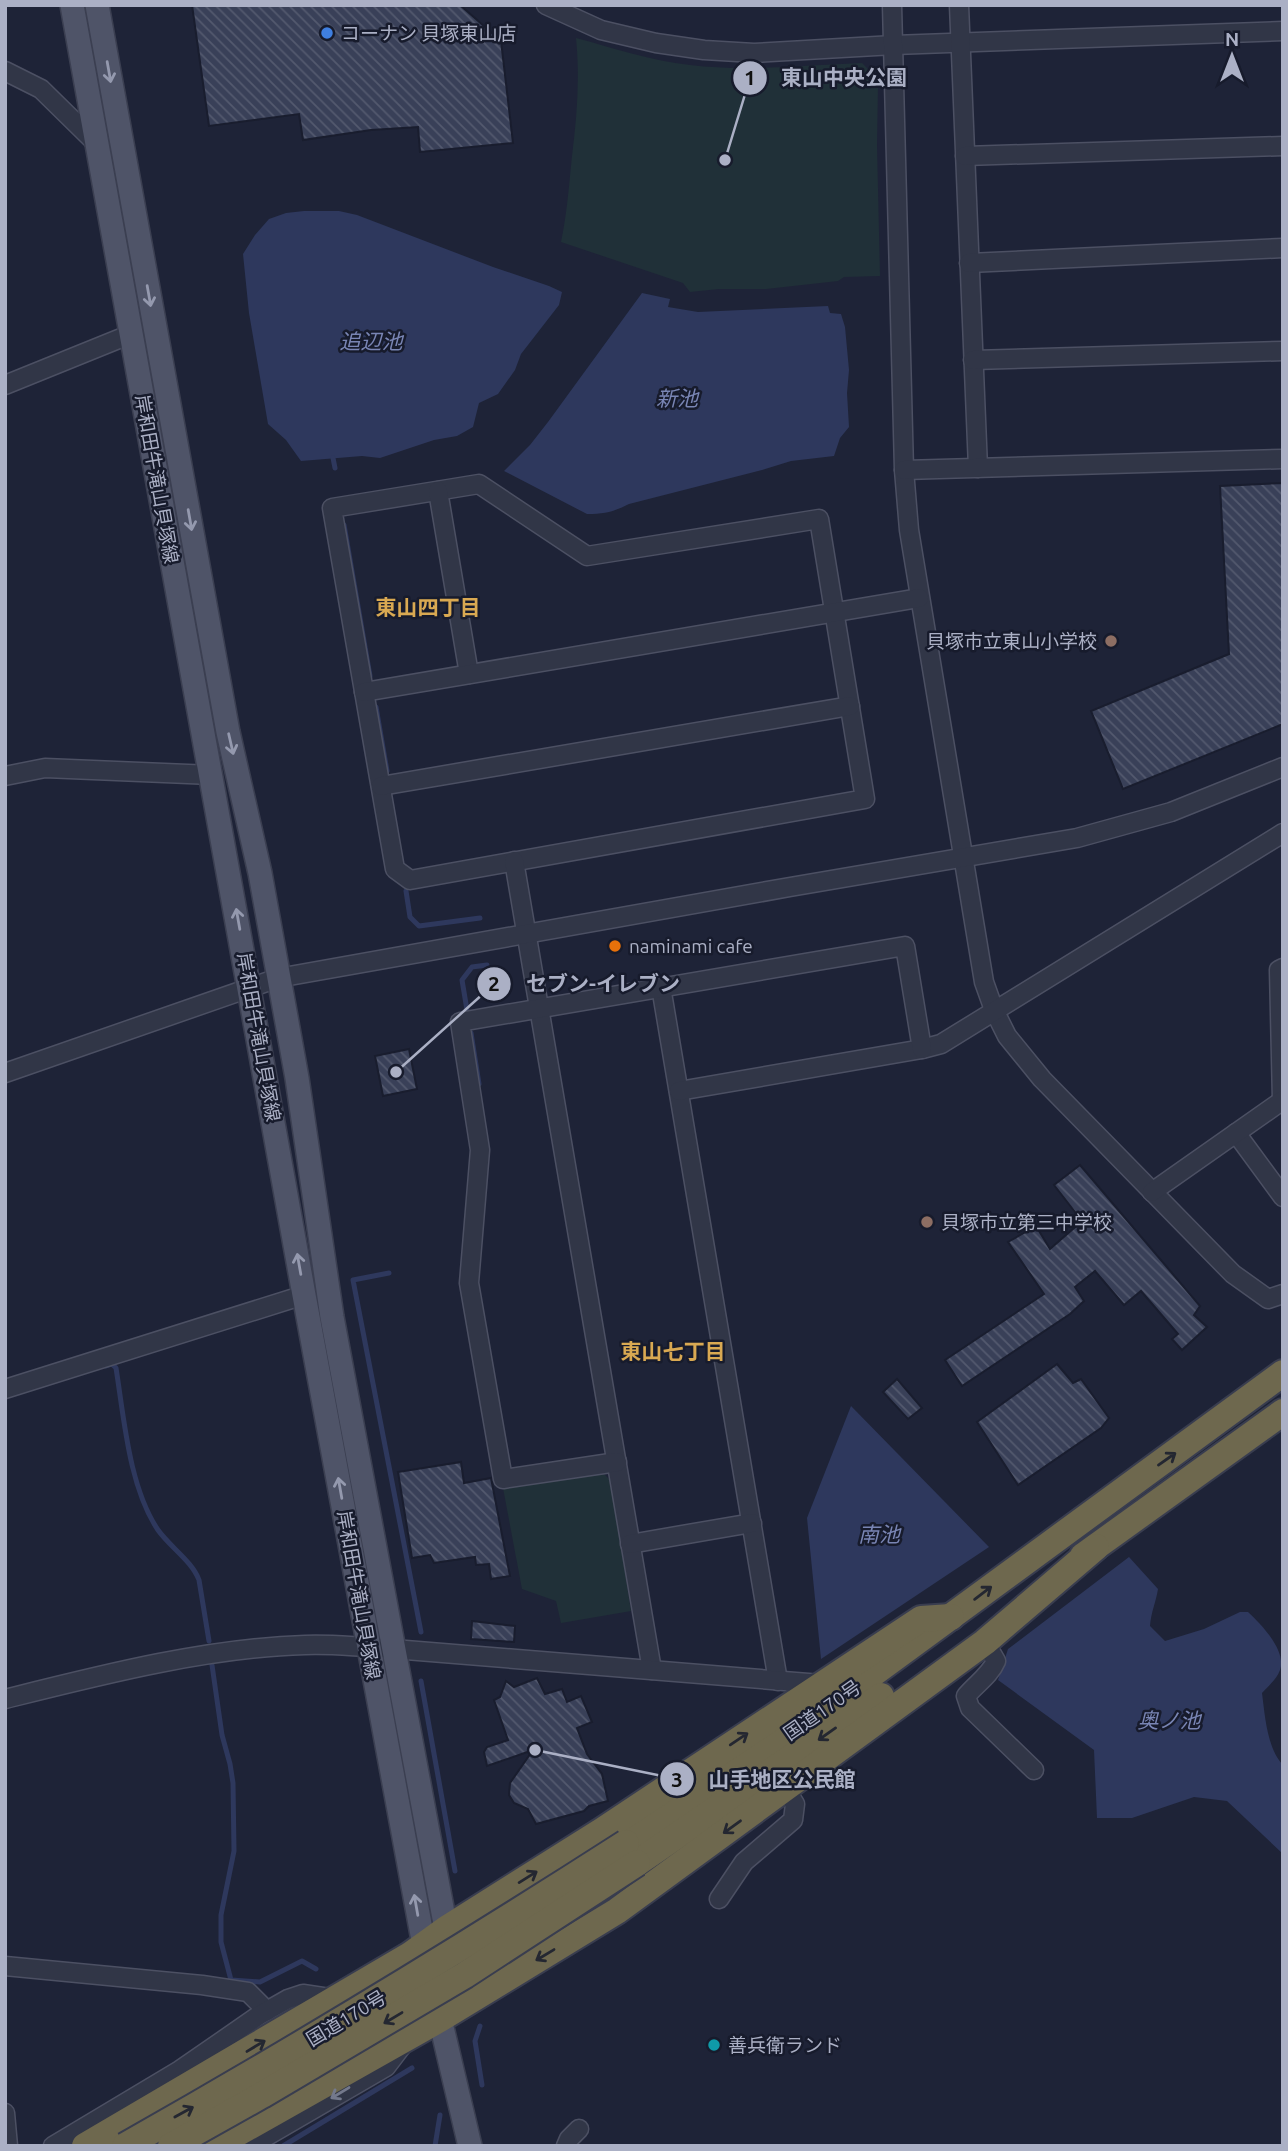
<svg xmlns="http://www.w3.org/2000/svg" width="1288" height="2151" font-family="Ubuntu,'Noto Sans JP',sans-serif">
  <defs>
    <pattern id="building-back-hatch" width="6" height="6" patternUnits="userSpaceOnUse" patternTransform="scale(1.75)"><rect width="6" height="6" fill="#394058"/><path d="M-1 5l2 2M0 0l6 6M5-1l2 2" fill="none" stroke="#53596e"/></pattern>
  </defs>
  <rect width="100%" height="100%" fill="#1e2337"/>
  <g fill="#203038">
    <path d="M576,38C614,48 651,61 690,65C747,72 805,65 862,63L875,76L878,86L877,145L880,276L844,277L838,281L766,289H719L690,292L683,283L561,242C567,214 569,185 572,156C577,116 580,78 576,38Z"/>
    <polygon points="603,1473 611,1481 631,1611 561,1623 556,1601 522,1589 503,1488"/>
  </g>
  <g fill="#2e385d">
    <polygon points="304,211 339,211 357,215 493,267 549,286 562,292 559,305 521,354 515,370 498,394 479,403 473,427 457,436 434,440 380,458 362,456 301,461 286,440 268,424 249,313 243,254 255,235 269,219 286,213"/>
    <path d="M642,293L670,299L668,307L698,312L828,306L830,313L841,314L845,327L849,370L847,393L849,427L840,438L834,456L791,461L762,470L629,504C613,512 605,514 587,514L504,471L530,445L548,422Z"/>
    <polygon points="851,1406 989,1547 821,1659 807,1518"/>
    <path d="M1129,1557L1158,1589C1156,1602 1151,1612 1150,1626L1165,1641L1204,1629L1240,1612H1248C1261,1624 1287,1651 1280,1670C1277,1679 1268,1686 1262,1693C1265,1716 1267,1748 1283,1765V1854L1227,1801L1194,1797L1132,1818H1097L1094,1750L998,1680L1008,1649Z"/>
  </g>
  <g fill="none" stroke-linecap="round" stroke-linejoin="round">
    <g stroke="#2e385d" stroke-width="5">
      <polyline points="333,458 335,468"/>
      <polyline points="344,525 370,676"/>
      <polyline points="376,707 387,771"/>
      <polyline points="406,891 410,917 419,926 480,918"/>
      <polyline points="467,1010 462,980 472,967 487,965"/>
      <polyline points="471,1033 479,1084"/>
      <polyline points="389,1273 353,1280 421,1632"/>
      <path d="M106,1366L112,1364L116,1368C124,1418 129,1487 158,1530C170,1547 192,1561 199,1580L209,1641"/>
      <polyline points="212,1665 222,1735 230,1764 233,1783 234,1851 221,1915 221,1942 231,1980 260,1982 302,1961 316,1969"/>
      <polyline points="421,1681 455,1871"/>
      <polyline points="480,2026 475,2041 482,2085"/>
      <polyline points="283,2146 412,2068"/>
      <polyline points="435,2146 440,2115"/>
    </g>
  </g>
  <g fill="url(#building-back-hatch)" stroke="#191d2e" stroke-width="2">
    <polygon points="192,5 460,5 501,41 513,143 420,152 418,127 371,130 303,140 299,114 209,126"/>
    <polygon points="1283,483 1283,724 1123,789 1091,711 1229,654 1220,486"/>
    <polygon points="409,1049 417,1089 383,1096 375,1056"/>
    <polygon points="1080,1165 1200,1306 1194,1315 1207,1327 1182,1350 1172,1339 1178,1334 1141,1291 1124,1305 1095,1271 1075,1287 1084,1301 1070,1314 962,1386 945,1360 1044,1294 1008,1242 1036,1226 1050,1249 1082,1221 1054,1185"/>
    <polygon points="1057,1364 1073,1383 1081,1379 1109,1418 1101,1428 1018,1485 977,1422"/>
    <polygon points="897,1379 922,1408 908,1419 883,1392"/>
    <polygon points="461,1462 464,1483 491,1478 510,1576 491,1579 489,1564 476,1565 475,1557 434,1563 430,1555 412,1558 398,1472"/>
    <polygon points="472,1621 515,1626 514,1642 471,1639"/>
    <polygon points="537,1678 545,1694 562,1689 567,1702 581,1696 592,1722 577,1728 587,1754 602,1774 608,1801 589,1806 584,1811 536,1824 528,1809 514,1803 509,1795 510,1783 533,1750 487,1766 484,1752 487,1747 508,1740 494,1700 500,1697 506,1681 514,1687"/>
  </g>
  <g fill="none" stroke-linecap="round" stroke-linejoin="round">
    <defs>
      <g id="minor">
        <polyline points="546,5 601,30 656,43 704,50 754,53 894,45 1283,31"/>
        <polyline points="892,5 904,470 909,530 984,982 994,1010 1007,1036 1042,1079 1233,1274 1268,1299 1283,1294"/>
        <polyline points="959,5 978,468"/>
        <polyline points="5,71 41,89 96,143"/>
        <polyline points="965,156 1283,146"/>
        <polyline points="969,263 1283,248"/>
        <polyline points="973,360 1283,351"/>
        <polyline points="5,385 131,334"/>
        <polyline points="904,470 1283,459"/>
        <polygon points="479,484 587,556 819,519 865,799 410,880 395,869 332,508"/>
        <polyline points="438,491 469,674"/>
        <polyline points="364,692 919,598"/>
        <polyline points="5,776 45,768 212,775"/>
        <polyline points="381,786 850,706"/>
        <polyline points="514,861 652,1670"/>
        <polyline points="661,987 778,1681"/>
        <polyline points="5,1073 278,978 790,887 1077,838 1171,812 1283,767"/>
        <polyline points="679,1091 922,1049 941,1044 1283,833"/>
        <polyline points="1282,1101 1279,970 1283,968"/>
        <polyline points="1236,1133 1283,1197"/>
        <polyline points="1152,1192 1283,1100"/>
        <polyline points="5,1389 304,1295"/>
        <polyline points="617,1462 503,1479 469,1283 480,1150 460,1022 905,946 922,1049"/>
        <polyline points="630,1544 752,1523"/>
        <path d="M985,1642L996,1661C990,1675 976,1684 966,1696L970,1708L1034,1770"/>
        <path d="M5,1699C101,1675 206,1648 305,1645C326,1644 348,1646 369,1647L821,1684"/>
        <polyline points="719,1899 744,1862 793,1820 795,1804 785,1788"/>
        <polyline points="5,1966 202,1985 248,1992 267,2011"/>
        <polyline points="5,2113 8,2146"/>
        <polyline points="53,2146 180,2070 258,2016 288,1999 303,1994 336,1999"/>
        <polyline points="250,2146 386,2067 402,2046"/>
        <polyline points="566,2146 569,2139 579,2129"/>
      </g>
      <g id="major">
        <polyline points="72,5 304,1295 427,1962"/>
        <polyline points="97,5 228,732 260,873 297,1078 332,1317 446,1929 447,1945"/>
        <polyline points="436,2002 470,2146"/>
      </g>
      <g id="highway">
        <polyline points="1083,1556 1283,1412"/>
        <polyline points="626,1843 818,1714 1283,1373"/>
        <polyline points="637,1863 881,1696"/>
        <polyline points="85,2146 410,1955 446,1929 600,1832 921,1619 951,1617"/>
        <polyline points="215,2146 440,2019 617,1911 985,1642 1096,1547"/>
      </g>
    </defs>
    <use href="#minor" stroke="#4c5063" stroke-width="21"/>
    <use href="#major" stroke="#3b3f51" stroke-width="26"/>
    <use href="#highway" stroke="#393d4f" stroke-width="30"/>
    <use href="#minor" stroke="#313647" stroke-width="18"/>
    <use href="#major" stroke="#4f5468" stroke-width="23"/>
    <use href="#highway" stroke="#6e684e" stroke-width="26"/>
    <defs>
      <g id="highway-bridge">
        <path d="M125,2146C295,2050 461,1949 626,1843"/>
        <polyline points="171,2146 262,2095 465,1975 637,1863"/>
      </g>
    </defs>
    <use href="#highway-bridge" stroke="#393d4f" stroke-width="30" stroke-linecap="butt"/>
    <use href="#highway-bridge" stroke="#6e684e" stroke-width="26"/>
  </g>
  <defs><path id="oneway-shaft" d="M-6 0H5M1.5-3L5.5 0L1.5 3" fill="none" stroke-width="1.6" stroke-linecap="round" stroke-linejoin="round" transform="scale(1.75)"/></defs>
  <g stroke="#9499ae">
    <use href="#oneway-shaft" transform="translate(109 72) rotate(80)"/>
    <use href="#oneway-shaft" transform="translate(149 296) rotate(80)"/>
    <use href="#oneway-shaft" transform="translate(190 520) rotate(80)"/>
    <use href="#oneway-shaft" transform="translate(231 744) rotate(77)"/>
    <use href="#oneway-shaft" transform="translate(238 919) rotate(-100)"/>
    <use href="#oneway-shaft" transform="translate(299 1264) rotate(-100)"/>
    <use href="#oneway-shaft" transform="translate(340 1488) rotate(-100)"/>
    <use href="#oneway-shaft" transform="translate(416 1905) rotate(-100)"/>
  </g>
  <g stroke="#242731">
    <use href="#oneway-shaft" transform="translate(1167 1459) rotate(-35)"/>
    <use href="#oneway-shaft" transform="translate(983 1593) rotate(-37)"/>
    <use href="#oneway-shaft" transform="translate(827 1734) rotate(145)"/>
    <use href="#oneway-shaft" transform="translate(739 1739) rotate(-34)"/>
    <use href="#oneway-shaft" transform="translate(732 1827) rotate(144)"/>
    <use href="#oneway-shaft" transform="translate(528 1877) rotate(-32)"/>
    <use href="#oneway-shaft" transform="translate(545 1955) rotate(149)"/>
    <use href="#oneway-shaft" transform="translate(393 2018) rotate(149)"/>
    <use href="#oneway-shaft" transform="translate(256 2046) rotate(-31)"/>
    <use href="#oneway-shaft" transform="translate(184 2112) rotate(-29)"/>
  </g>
  <use stroke="#74798c" href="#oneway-shaft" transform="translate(340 2093) rotate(149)"/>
  <circle fill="#3f7fe0" stroke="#171b2c" stroke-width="2.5" cx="327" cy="33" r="7"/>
  <g fill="#8d6e63" stroke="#171b2c" stroke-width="2.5">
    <circle cx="1111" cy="641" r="7"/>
    <circle cx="927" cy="1222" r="7"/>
  </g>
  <circle fill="#e8710a" stroke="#171b2c" stroke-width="2.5" cx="615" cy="946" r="7"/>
  <circle fill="#0f9aa8" stroke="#171b2c" stroke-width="2.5" cx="714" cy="2045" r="7"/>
  <g text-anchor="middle" stroke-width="5" stroke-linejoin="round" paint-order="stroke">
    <g font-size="19" fill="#abb0c5" stroke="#171b2c" text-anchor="start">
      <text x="341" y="40">コーナン 貝塚東山店</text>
      <text x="1097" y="648" text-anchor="end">貝塚市立東山小学校</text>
      <text x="629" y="953">naminami cafe</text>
      <text x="941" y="1229">貝塚市立第三中学校</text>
      <text x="728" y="2052">善兵衛ランド</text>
    </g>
    <g font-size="19" fill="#abb0c5" stroke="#171b2c">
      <text transform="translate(157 479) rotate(80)" y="7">岸和田牛滝山貝塚線</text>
      <text transform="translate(259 1037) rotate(80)" y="7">岸和田牛滝山貝塚線</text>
      <text transform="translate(359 1595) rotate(80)" y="7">岸和田牛滝山貝塚線</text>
      <text transform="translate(822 1710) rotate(-35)" y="7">国道170号</text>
      <text transform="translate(346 2018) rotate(-31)" y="7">国道170号</text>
    </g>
    <g font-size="21" font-style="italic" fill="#7985b4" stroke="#171b2c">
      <text x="371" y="349">追辺池</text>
      <text x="677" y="406">新池</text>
      <text x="879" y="1542">南池</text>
      <text x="1169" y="1728">奥ノ池</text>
    </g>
    <g font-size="21" font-weight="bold" fill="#d9a952" stroke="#171b2c">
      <text x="428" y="615">東山四丁目</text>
      <text x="673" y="1359">東山七丁目</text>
    </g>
  </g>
  <path fill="none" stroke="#abb0c5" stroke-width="2.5" d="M725 160L750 78M396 1072L494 984M535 1750L677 1779"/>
  <g fill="#abb0c5" stroke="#171b2c" stroke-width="2.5">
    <circle cx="725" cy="160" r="7"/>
    <circle cx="396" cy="1072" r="7"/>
    <circle cx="535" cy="1750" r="7"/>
    <circle cx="750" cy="78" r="18"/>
    <circle cx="494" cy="984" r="18"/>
    <circle cx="677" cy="1779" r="18"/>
  </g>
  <g font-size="21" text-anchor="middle" font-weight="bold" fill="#111">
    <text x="750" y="85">1</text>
    <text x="494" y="991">2</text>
    <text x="677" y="1787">3</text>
  </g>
  <g font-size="21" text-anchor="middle" font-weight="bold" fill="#abb0c5" stroke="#171b2c" stroke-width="5" stroke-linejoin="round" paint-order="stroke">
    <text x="844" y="85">東山中央公園</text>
    <text x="603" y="991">セブン-イレブン</text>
    <text x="782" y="1787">山手地区公民館</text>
  </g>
  <rect width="1288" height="2151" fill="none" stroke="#abb0c5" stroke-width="14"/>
  <g transform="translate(1232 56)" stroke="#171b2c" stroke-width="5" paint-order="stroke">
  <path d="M0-5L12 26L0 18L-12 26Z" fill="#abb0c5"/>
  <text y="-10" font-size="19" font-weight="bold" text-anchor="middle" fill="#abb0c5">N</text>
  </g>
</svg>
